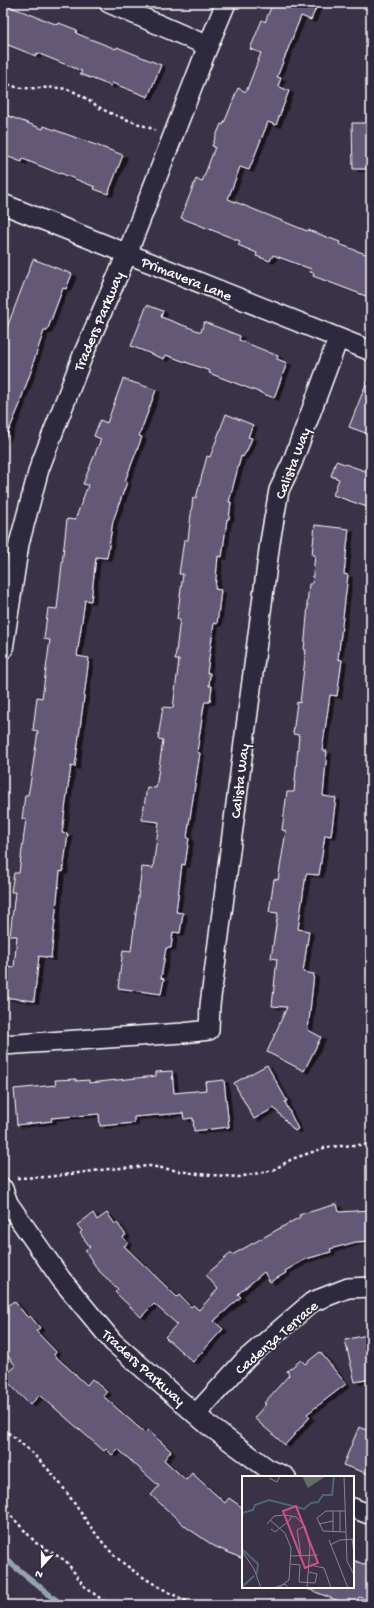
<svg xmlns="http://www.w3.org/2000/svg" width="374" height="1608" font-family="'Gochi Hand',sans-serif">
  <defs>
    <filter id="shadow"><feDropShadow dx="4.5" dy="2.5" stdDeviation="0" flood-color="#0009"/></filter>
  </defs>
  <rect width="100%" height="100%" fill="#3a3348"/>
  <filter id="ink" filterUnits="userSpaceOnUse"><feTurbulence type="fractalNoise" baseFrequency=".025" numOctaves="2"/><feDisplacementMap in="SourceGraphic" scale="8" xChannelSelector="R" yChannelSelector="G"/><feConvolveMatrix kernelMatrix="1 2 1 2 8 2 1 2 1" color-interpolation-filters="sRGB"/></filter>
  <g filter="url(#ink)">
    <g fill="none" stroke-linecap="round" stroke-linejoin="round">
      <polyline stroke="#95a3af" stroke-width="6" points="3,1557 62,1605"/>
    </g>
    <g fill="#645875" stroke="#fff" filter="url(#shadow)">
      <polygon points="270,3 318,3 311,20 301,16 277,77 281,78 278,86 289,91 276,125 268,122 249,170 240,167 228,199 307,231 308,230 340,242 339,244 371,256 371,298 313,276 314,273 310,272 311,269 273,255 270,261 256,256 257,253 238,245 240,241 181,218 196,179 202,182 215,147 212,146 221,124 223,125 227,116 238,88 246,92 261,53 250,49 262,20 265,22 272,5"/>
      <polygon points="3,4 58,25 59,23 77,30 76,33 85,37 116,49 117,47 161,65 148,97 112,83 111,86 80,74 82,71 37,53 36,56 3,43"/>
      <polygon points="6,115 43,129 44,126 123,155 108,194 94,189 95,187 60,173 60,174 23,159 22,162 3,155 3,123"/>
      <polygon points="352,123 371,123 371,169 353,169"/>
      <polygon points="33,259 72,274 66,289 63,288 47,331 44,331 33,363 34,363 20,402 21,402 4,442 3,441 3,338"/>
      <polygon points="147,305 163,311 161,317 201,332 204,322 240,336 239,340 278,356 277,359 287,363 274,398 209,373 210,371 166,355 164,359 131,346"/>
      <polygon points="370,374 371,374 371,435 349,427"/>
      <polygon points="123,379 156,390 139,436 142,437 125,481 127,482 113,521 107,558 96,557 91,601 85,600 77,656 89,658 75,767 71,766 67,794 62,833 68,834 63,872 60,871 51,958 39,956 34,1001 3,997 3,966 14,968 17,936 10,936 15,892 11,892 14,873 19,873 26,819 22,819 25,795 28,795 30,785 38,731 33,730 37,697 42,698 50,640 44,639 48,608 57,609 67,519 75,520 88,485 83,484 101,439 94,436 100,420 107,423"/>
      <polygon points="226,414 253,425 248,437 252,438 246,453 245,453 243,457 241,456 229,502 231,502 229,519 227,519 222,557 218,556 215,589 221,590 217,624 214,623 207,673 210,673 209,686 212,686 210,702 205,702 204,705 197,752 200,753 187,837 189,838 185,865 182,864 176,912 183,913 180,933 173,932 171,948 166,948 161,978 164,979 161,994 118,988 123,950 131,951 142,867 153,868 159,822 142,820 147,787 156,788 163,740 158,739 163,707 173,708 179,660 175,660 180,619 177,619 183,574 179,574 184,540 188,540 193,497 196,498 207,456 210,457"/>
      <polygon points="336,461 371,473 371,496 367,507 333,495 339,479 331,476"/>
      <polygon points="315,525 349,529 344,574 348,575 338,659 342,660 337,696 330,695 322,751 327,751 323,796 336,798 331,836 325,835 319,875 306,874 298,929 309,931 303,972 314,974 308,1030 321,1037 304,1071 267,1052 287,1007 272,1006 277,959 271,958 278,913 269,912 274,879 278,880 286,831 282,830 287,792 294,792 299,735 293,734 297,702 300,703 306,650 304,650 308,605 307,605 309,584 312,584 315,555 312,555"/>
      <polygon points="267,1065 287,1101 285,1102 298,1129 295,1131 274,1108 254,1119 234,1083"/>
      <polygon points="172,1071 174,1093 206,1090 205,1082 224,1080 229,1127 194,1131 193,1118 184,1119 183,1113 134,1117 134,1123 100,1126 99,1114 51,1118 52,1121 17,1125 14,1089 56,1085 55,1080 76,1079 76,1081 89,1080 89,1083 156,1076 156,1072"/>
      <polygon points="337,1204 339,1212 371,1210 371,1241 356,1242 330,1249 331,1252 306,1259 285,1271 286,1273 270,1282 264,1272 238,1294 241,1297 214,1321 223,1329 193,1362 165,1337 177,1324 154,1304 141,1317 115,1292 118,1289 98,1270 85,1250 90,1247 80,1233 82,1231 77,1225 93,1213 97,1220 107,1213 115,1224 117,1223 126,1235 123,1237 128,1243 124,1246 177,1297 179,1295 191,1307 193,1305 199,1310 218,1289 206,1275 231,1253 232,1255 300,1217 299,1215"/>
      <polygon points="14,1301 28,1318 30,1316 40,1328 36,1331 56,1352 54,1355 87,1385 92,1379 107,1392 103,1396 145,1433 148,1430 171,1451 164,1460 186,1480 192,1473 225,1503 229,1498 243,1508 243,1559 214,1546 186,1527 151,1495 159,1486 118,1449 112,1455 106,1449 104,1451 40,1395 30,1405 3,1377 16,1366 3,1350 3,1309"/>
      <polygon points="371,1334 371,1379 355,1382 345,1340"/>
      <polygon points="320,1352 346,1384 307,1414 310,1417 285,1445 254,1418 266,1404 264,1403 289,1375 287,1371 301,1360 305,1364"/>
      <polygon points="359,1427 371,1432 371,1475 343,1465"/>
      <polygon points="353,1560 371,1567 371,1601 359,1597 355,1605 349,1605 305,1588 353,1587"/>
    </g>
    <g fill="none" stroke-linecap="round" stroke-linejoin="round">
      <defs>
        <g id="minor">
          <polyline points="109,3 208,46"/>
          <polyline points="3,204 371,351"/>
          <polyline points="3,649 19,544 39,469 83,355 127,254 208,46 226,3"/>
          <polyline points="3,1045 183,1033 209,1030 210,1005 270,542 279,490 292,463 338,339"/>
          <polyline points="3,1189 8,1203 61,1279 113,1342 208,1425 268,1469 286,1477"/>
          <polyline points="196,1414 246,1359 312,1302 348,1288 371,1287"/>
          <polyline points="353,1508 371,1515"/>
        </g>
      </defs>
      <use href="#minor" stroke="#fff" stroke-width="22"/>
      <g stroke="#fff" stroke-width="2.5" stroke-dasharray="3 3" stroke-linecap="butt">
        <path d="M3,81C22,95 47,83 69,90C82,94 92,104 104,110C120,118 138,123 155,130"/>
        <polyline points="17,1178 47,1177 109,1169 150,1166 198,1174 239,1177 273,1170 292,1159 327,1147 371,1144"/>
        <path d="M3,1429C25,1445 45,1464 62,1486C79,1509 93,1533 113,1554C132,1573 170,1594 195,1605"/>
        <polyline points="3,1507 36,1543 66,1561 84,1586 109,1605"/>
      </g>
      <use href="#minor" stroke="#2f2a3d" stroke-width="19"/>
    </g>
  </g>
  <g text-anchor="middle" stroke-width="3.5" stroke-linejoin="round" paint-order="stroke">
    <g font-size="15" fill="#fff" stroke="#2f2a3d">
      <text transform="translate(187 278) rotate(22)" y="5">Primavera Lane</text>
      <text transform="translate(98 321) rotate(-67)" y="5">Traders Parkway</text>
      <text transform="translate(292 463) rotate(-69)" y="5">Calista Way</text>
      <text transform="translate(239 781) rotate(-83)" y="5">Calista Way</text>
      <text transform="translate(276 1337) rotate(-41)" y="5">Cadenza Terrace</text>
      <text transform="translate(144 1367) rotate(42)" y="5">Traders Parkway</text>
    </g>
  </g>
  <g transform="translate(242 1476)">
    <rect width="112" height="112" fill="#3a3348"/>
    <path d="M60,0H84L66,12Z" fill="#626e63"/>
    <path fill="none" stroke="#4f657a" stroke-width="2" d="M0,37L11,34L13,29L27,24L62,33L69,27L76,26L81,19H90L92,0M0,73L16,88L15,98M0,111L12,100"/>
    <path fill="none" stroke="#898591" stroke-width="1" d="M102,0L105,85L112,99M27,2L35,6L38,0M91,35V56M98,35V56M103,35H84L75,42L81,55L104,56M28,44L43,57L49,72L47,104L36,112M25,48L32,40L43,39L54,41L63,50L68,71L65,112M77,48L91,45M29,53L33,56L47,45L50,40M110,63L112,77M87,64L106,112M88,69L98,64L112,63M0,75L12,93L19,112M49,80L76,79M59,80L55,54L63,50M49,88L58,89L57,106L73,107L75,98L67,96M68,89L82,92L89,112M32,112L43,108L46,112"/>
    <path fill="#d15284" fill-opacity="0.15" stroke="#d15284" stroke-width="2" d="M54,30L76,87L63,92L41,35Z"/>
    <rect width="112" height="112" fill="none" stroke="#fff" stroke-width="2"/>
  </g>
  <rect width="374" height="1608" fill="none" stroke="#2f2a3d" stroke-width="16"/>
  <rect x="8" y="8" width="358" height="1592" fill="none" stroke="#fff" stroke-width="1.5" filter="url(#ink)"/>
  <g transform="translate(42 1566) rotate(201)" stroke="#2f2a3d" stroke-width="3" paint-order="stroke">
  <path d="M0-3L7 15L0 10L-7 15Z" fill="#ffffff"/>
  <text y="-6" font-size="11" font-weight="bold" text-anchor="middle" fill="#ffffff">N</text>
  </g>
</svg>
